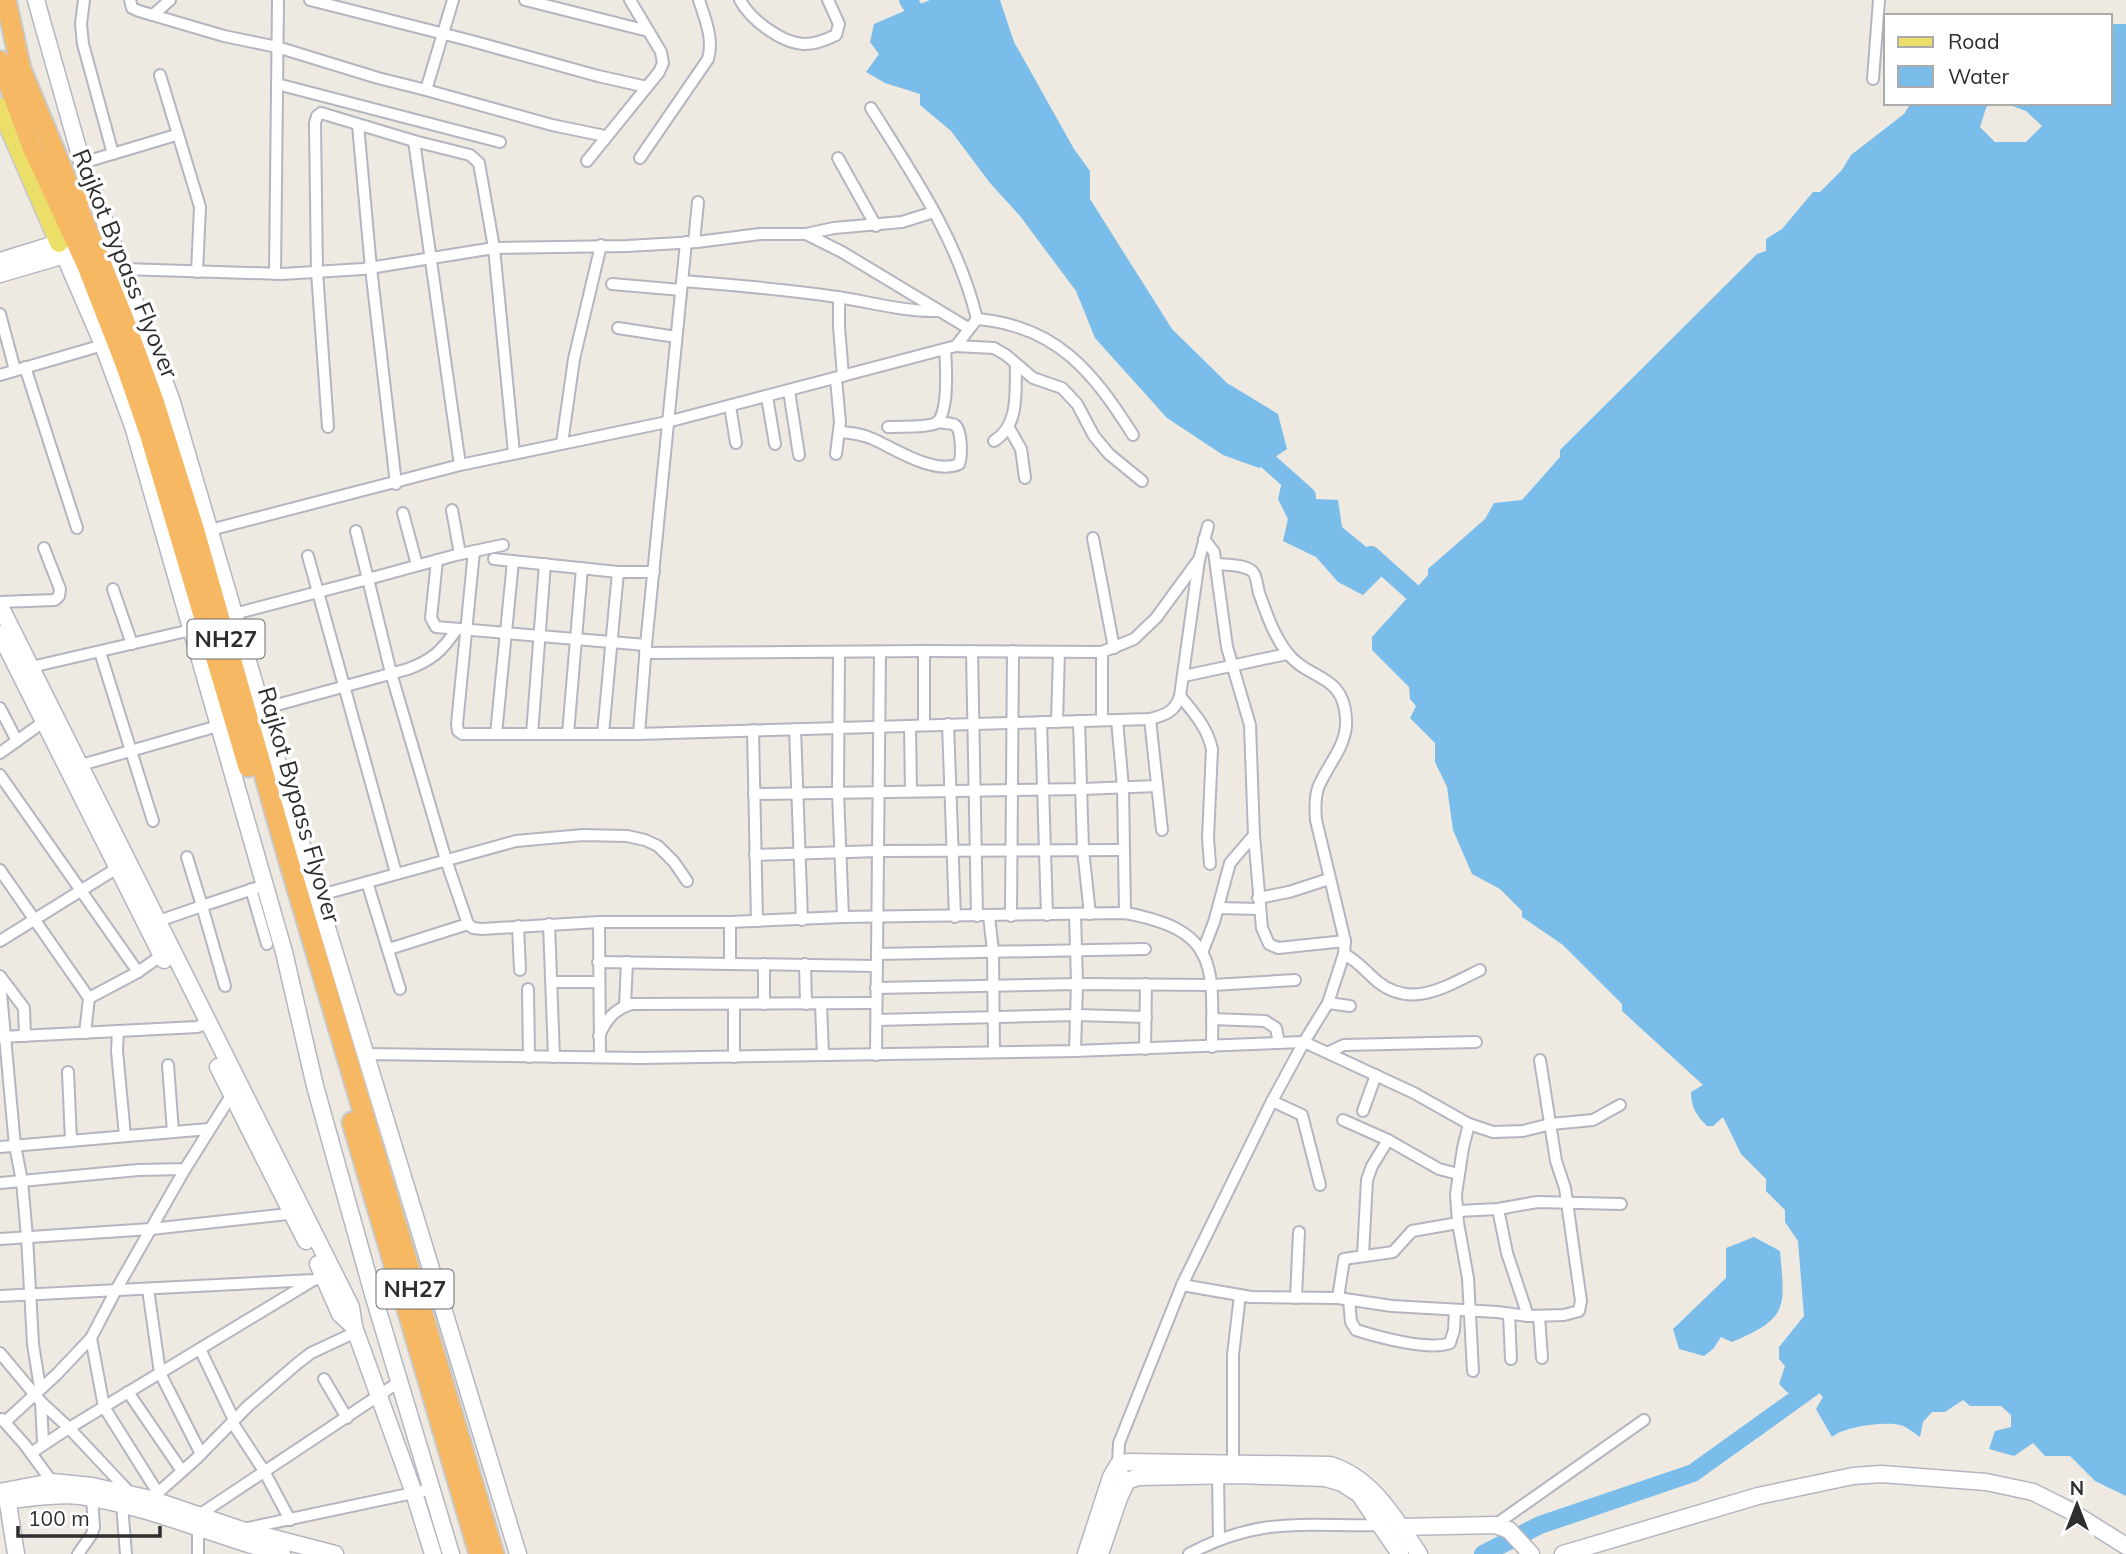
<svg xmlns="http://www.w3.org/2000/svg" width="2126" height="1554" font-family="Mulish,sans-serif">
  <rect width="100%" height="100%" fill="#eeeae1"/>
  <g fill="#7abdea">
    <polygon points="930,0 1000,0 1014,42 1074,149 1090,171 1090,199 1172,329 1227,383 1278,414 1287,449 1259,468 1223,455 1167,418 1095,338 1076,291 1020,216 990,183 951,131 920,105 920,94 885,83 866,72 879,54 870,42 874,24"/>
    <path d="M2114,24H2126V1496L2095,1481L2070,1456H2045L2033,1443L2014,1456L1989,1449L1995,1431L2011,1427V1415L2001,1406H1970L1963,1400L1945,1412H1932L1923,1422L1920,1437C1914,1433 1906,1426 1900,1425C1885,1421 1843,1427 1832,1437L1816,1409L1823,1397L1814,1387L1788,1393L1779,1384L1785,1366L1779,1359V1347L1804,1316L1798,1241L1785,1222V1210L1766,1191V1179L1741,1154L1723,1117L1713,1126H1707C1696,1115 1691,1107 1691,1092L1703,1085L1622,1011V1004L1563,945L1522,917V911L1500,889L1472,874L1453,830L1447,787L1435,762V743L1410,718L1416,706L1410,699L1409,687L1372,650V637L1428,575V569L1485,519L1494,503L1522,500L1560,457V450L1757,254L1766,251V239L1782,229L1813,192H1820L1842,170L1851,155L1904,114L1911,103H1990L1986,108L1980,127L1995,142H2026L2042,126L2026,111L2004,103H2110V28Z"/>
    <polygon points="1282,481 1304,483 1316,499 1338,500 1342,527 1370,550 1380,555 1388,570 1363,595 1338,582 1316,557 1283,541 1288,519 1278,499"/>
    <path d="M1754,1237L1780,1251C1785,1308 1789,1318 1732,1342L1721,1337L1713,1349L1704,1356L1679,1349L1673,1329L1726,1278V1248Z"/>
  </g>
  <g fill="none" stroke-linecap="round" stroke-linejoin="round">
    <g stroke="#7abdea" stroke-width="18">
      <polyline points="908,0 926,27"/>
      <polyline points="1252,447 1307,496"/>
      <polyline points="1371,555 1429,607"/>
      <polyline points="1483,1554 1540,1525 1693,1473 1813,1387 1830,1373"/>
    </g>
    <defs>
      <g id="street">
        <polyline points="84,0 81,24 83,44 113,154"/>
        <polyline points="130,0 132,8 139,11 224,36 277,47 378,78 426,90 552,125 605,136"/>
        <polyline points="310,0 468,40 598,76 647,87"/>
        <polyline points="525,0 648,31"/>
        <path d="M740,0C750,19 781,43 804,44C815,44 826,40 836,35L839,24L828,0"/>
        <polyline points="153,15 170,0"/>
        <polyline points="160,75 200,207 197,272"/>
        <polyline points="1873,79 1879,0"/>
        <polyline points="277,84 500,142"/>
        <polyline points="426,90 453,0"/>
        <path d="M871,108C913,175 958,240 977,319"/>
        <polyline points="358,125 371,268 396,484"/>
        <polyline points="414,141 460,465"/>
        <path d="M640,158L708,59C714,39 705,19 699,0"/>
        <polyline points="838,158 876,226"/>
        <polyline points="587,161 659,72 663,63 661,52 630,0"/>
        <polyline points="82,163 176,135"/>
        <polyline points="806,234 834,228 902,222 934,212"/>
        <path d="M686,242L646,645L639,734C809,728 979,724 1150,719C1165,715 1175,712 1180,696L1199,560L1208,526"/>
        <polyline points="694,242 698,202"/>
        <polyline points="123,269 282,274 363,269 494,248 627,246 697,242 760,234 806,234 842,252 968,328"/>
        <polyline points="275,274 278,0"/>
        <path d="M682,281C734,285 785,289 837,297C871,302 904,312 938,311"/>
        <polyline points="612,284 681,290"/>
        <polyline points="839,297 839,327 843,376"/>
        <polyline points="0,314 15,370"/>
        <path d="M977,319C1057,326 1093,372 1133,435"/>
        <polyline points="618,328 676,337"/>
        <polyline points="956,346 994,348 1006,355 1033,378 1062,388 1077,404 1094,436 1109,454 1142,481"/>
        <polyline points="25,367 77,528"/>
        <polyline points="0,375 103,345"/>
        <polyline points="836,379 840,422 836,454"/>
        <polyline points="789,391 799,455"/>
        <polyline points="767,397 775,444"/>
        <polyline points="730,406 736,443"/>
        <polyline points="328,427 317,272 315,123 317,116 321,113 414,141 470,155 479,163 494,248 514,453"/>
        <path d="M888,427C902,426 921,428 934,424C950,419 946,363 945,349"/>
        <polyline points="1009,428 1021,449 1025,478"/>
        <path d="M840,432C852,433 862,434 873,439C895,449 934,475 959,464C962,457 962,430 955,425C951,423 942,423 937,422"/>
        <path d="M994,441C1020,425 1015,392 1016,364"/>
        <polyline points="562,443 574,359 601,245"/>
        <polyline points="452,510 460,554"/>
        <polyline points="403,513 417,565"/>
        <polyline points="210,530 460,465 667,422 956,346 977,319"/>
        <polyline points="356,531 368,579 456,555 503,545"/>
        <polyline points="1093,538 1114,648"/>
        <polyline points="1204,539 1214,552 1227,647 1250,725 1254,835 1262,928 1269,944 1278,948 1345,941"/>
        <polyline points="474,551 457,724 458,731 462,734 639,734"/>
        <polyline points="308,556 396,873"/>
        <polyline points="494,559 618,572"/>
        <polyline points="437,560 431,618 436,627 646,645"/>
        <polyline points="113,589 132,644"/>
        <polyline points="0,602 55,600 59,596 60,589 44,548"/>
        <path d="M234,614L368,579L391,673L446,860L468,924L473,928L482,929L599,922H730L843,917L1125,913C1218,930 1213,965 1212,1047"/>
        <polyline points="972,651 977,916"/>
        <polyline points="100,652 153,821"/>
        <polyline points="839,652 838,793 843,917"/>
        <polyline points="1102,652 1102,720"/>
        <polyline points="645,653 924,651 1102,652 1134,639 1156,618 1197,562"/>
        <polyline points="27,668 191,630"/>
        <polyline points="1184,676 1287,654"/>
        <path d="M1180,696C1194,713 1207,727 1212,749L1208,838L1210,864"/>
        <polyline points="0,708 17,741"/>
        <path d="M262,709L408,669C432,660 442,651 456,630"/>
        <polyline points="1150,719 1162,830"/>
        <polyline points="1117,720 1123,787 1125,913"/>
        <polyline points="1079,721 1083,850 1090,914"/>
        <polyline points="1041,722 1047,915"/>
        <polyline points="1057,722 1059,652"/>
        <polyline points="924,724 924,651"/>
        <polyline points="948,724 955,917"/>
        <polyline points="910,726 911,791"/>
        <polyline points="795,729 802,920"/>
        <polyline points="753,730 757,921"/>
        <polyline points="496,734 513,561"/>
        <polyline points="532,734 545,564"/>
        <polyline points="568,734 582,568"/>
        <polyline points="603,734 618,572 654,572"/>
        <polyline points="0,753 49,718"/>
        <polyline points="81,765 218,726"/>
        <polyline points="0,775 138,972"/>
        <polyline points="754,794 1082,789 1157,786"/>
        <polyline points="755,855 879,851 1123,850"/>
        <polyline points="0,870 89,998 138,972 162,955"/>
        <polyline points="367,882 400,989"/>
        <polyline points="251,889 267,944"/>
        <polyline points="317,896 516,841 583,835 627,836 645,840 658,846 674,862 687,881"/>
        <polyline points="1258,898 1289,892 1329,879"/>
        <polyline points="1218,908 1259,909"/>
        <polyline points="989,916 993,951 994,1052"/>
        <polyline points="1011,916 1013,651"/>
        <polyline points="599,922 600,1057"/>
        <polyline points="730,922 730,963"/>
        <polyline points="153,923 202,906 187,857"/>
        <polyline points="549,924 554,1057"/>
        <polyline points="518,926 520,970"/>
        <polyline points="0,941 122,865"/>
        <polyline points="389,949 468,924"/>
        <polyline points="1202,953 1214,922 1230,863 1254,835"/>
        <polyline points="877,954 1145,949"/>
        <path d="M1344,954C1358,961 1366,972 1378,982C1412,1009 1447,986 1480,970"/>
        <polyline points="598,962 876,966"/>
        <polyline points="805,964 806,1004"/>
        <polyline points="0,976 24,1008 25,1036"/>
        <polyline points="0,982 15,1146 22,1181 27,1237 33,1344 40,1388"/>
        <polyline points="552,982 598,982"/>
        <polyline points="225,986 202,906 265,885"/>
        <polyline points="876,988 1077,984 1213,985 1295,980"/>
        <polyline points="528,989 529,1057"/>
        <polyline points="1328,1003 1350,1006"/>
        <polyline points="734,1004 734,1057"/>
        <polyline points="764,1004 764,964"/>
        <polyline points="821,1004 823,1055"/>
        <polyline points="625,1006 627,962"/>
        <polyline points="1212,1019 1265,1021 1276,1028 1279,1043"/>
        <polyline points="877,1020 1076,1015 1146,1017"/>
        <polyline points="118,1031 117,1051 125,1136"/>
        <polyline points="85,1033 89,998"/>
        <path d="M599,1036C606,1020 614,1009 632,1004L876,1003"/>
        <polyline points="0,1037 197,1027 207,1023"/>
        <polyline points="1145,1049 1146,984"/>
        <polyline points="1075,1051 1077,984 1075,914"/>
        <polyline points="1329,1052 1344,1045 1476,1042"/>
        <polyline points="366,1054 640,1058 1075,1051 1304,1042 1414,1093 1469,1124 1493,1132 1523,1131 1551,1124 1593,1120 1620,1105"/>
        <polyline points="876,1055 880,652"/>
        <polyline points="168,1065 173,1132"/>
        <polyline points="68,1072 71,1141"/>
        <polyline points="1272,1101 1302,1115 1320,1185"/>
        <polyline points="1363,1111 1376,1075"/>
        <polyline points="1343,1120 1388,1140 1439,1169 1458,1174"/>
        <polyline points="1469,1124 1463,1148 1456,1194 1458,1223 1468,1278 1473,1371"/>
        <polyline points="0,1147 209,1129"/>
        <polyline points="0,1183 138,1170 185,1169 234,1091"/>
        <polyline points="1498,1209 1507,1253 1528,1316"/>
        <polyline points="1458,1211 1498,1209 1537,1202 1621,1204"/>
        <polyline points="0,1239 151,1229 297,1213"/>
        <polyline points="1363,1255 1367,1180 1372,1166 1388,1140"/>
        <polyline points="1182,1285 1251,1297 1338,1298 1392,1306 1497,1312 1528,1316 1564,1315 1579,1311 1581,1301 1565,1188 1556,1161 1540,1060"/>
        <polyline points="148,1289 160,1373 201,1454"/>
        <polyline points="0,1296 314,1280 329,1276"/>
        <polyline points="1296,1298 1299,1232"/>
        <polyline points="1338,1298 1344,1259 1393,1252 1412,1231 1458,1223"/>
        <path d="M1349,1300L1351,1322L1356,1330C1378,1337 1429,1351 1450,1343L1454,1330L1455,1310"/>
        <polyline points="1509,1314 1511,1359"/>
        <polyline points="1539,1316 1542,1358"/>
        <polyline points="91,1338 104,1407 158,1493"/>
        <polyline points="200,1349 234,1420"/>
        <polyline points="0,1353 41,1402 69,1428 131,1494"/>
        <polyline points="324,1379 347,1418"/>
        <polyline points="128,1392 182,1471"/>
        <polyline points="41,1402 43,1443"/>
        <polyline points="2,1419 25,1445 55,1486"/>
        <polyline points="5,1422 57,1374 91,1338 116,1290 185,1169"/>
        <polyline points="232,1422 264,1471 290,1520"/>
        <polyline points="31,1453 69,1428 312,1281"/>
        <polyline points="1233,1462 1233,1355 1240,1295"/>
        <polyline points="1218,1475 1219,1539"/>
        <path d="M1127,1481L1118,1465L1119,1443L1182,1285L1272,1101L1304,1042L1328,1003L1344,954L1345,941L1316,820C1315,809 1315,798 1318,788C1327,765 1348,745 1346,719C1344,672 1307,681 1286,651C1273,634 1266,612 1259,593C1257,586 1257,577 1253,572C1245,564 1227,565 1217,564"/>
        <polyline points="151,1499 197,1458 248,1406 298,1363 311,1353 356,1332"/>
        <polyline points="122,1505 126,1554"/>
        <polyline points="199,1515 399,1382"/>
        <polyline points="1495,1525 1644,1420"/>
        <polyline points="248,1528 432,1489"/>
        <polyline points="78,1554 92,1534 94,1527 92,1498"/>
        <polyline points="198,1554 198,1528"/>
        <path d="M1189,1554C1261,1515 1307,1527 1384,1525"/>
      </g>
      <g id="secondary">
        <polyline points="36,0 88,184 100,209 171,399 303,849 518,1554"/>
        <polyline points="59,243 101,340 133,426 284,952 315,1086 373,1294 451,1554"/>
        <polyline points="0,261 68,240"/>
        <polyline points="0,274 75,252"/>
        <polyline points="0,606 351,1307 354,1327 414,1493 433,1554"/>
        <polyline points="0,634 164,960"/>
        <polyline points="218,1067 306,1241"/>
        <polyline points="318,1264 340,1314 354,1327"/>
        <polyline points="6,1491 16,1554"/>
        <polyline points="0,1492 52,1482 92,1486 151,1499 242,1530 335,1554"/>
        <path d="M10,1500C32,1498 57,1493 80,1496C149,1506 215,1536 282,1554"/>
        <polyline points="1400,1527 1495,1525 1509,1530 1531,1554"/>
        <path d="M1086,1554L1111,1477L1118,1465L1128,1462L1330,1465C1373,1478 1395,1519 1419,1554"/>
        <polyline points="1100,1554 1119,1498 1127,1481 1138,1477 1239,1475 1325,1478 1342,1483 1359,1494 1400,1554"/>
        <polyline points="1563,1554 1758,1496 1853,1476 1881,1474 1986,1482 2033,1492 2067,1509 2126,1546"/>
      </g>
      <polyline id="primary" points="0,107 59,243"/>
      <g id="highway">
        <polyline points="6,0 21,69 122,314 154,401 194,528 285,848 494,1554"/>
        <polyline points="0,61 32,147 87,266 124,361 150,436 248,767"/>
        <polyline points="75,199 93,194"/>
        <polyline points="352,1122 479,1554"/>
      </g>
    </defs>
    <use href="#street" stroke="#b4b5c0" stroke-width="14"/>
    <use href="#secondary" stroke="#b4b5c0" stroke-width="19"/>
    <use href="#primary" stroke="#c9c9c9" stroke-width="21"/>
    <use href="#highway" stroke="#c9c9c9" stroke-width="23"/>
    <use href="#street" stroke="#fff" stroke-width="10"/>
    <use href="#secondary" stroke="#fff" stroke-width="16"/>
    <use href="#primary" stroke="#ebdf69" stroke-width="18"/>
    <use href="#highway" stroke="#f7b863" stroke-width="19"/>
  </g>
  <g text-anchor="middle" stroke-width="7" stroke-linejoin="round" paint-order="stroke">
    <g fill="#fff" stroke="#6d6d6d" stroke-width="2">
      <rect x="187.5" y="619.5" width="77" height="39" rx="5"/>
      <rect x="376.5" y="1269.5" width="77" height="39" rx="5"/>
    </g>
    <g font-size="23" font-weight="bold" fill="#2e2e2e">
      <text x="226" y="647">NH27</text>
      <text x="415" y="1297">NH27</text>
    </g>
    <g font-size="24" fill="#2e2e2e" stroke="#fff">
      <text transform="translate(125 264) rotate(68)" y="8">Rajkot Bypass Flyover</text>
      <text transform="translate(299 805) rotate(74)" y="8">Rajkot Bypass Flyover</text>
    </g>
  </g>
  <rect x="1884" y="14" width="228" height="91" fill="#ffffff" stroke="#ababab" stroke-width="2"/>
  <rect x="1898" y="37" width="35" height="10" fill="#ebdf69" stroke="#ababab" stroke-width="2"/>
  <text x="1948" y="49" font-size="21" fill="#2e2e2e">Road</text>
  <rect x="1898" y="66" width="35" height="21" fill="#7abdea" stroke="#ababab" stroke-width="2"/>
  <text x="1948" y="84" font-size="21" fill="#2e2e2e">Water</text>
  <g transform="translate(2077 1505)" stroke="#ffffff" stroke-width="5" paint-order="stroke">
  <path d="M0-5L12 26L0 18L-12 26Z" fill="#2e2e2e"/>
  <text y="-10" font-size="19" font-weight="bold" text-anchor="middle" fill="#2e2e2e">N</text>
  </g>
  <path d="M18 1526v10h142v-10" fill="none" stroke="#2e2e2e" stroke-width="3.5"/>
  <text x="28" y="1526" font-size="21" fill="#2e2e2e" stroke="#ffffff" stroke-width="5" paint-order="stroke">100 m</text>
</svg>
